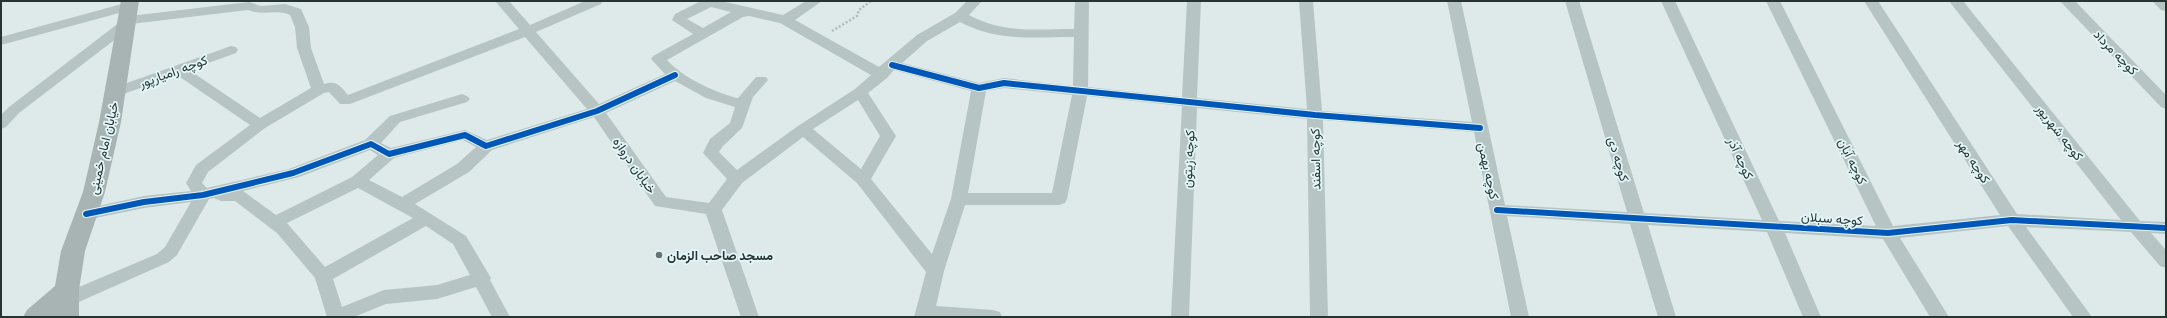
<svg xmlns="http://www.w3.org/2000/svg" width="2167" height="318" font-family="Poppins,Vazirmatn,sans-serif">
  <rect width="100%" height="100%" fill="#dee9ea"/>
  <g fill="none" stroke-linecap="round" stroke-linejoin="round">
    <polyline stroke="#b0bcbc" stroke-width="2.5" stroke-dasharray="2 2" stroke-linecap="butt" points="832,31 857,16 859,10 871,1"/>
    <g fill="#b7c4c4" fill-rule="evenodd">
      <path d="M495,1H509L530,25L585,1H603L601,4L536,32L599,104L665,74L651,59L653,56L693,34L672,20L675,14L701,1H721L783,15L806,1H822L795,20L879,67L917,35L955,13L967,1H982L969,15C1004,34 1036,29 1074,29L1075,1H1089L1088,87L1182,97L1187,1H1201L1197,98L1307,109L1299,1H1313L1322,111L1472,122L1447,1H1461L1505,205L1627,212L1565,1H1579L1644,213L1762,220L1661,1H1675L1779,221L1876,226L1766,1H1780L1893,226L2000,215L1864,1H1878L2017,214L2121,220L1949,1H1963L2140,221L2166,222V234L2151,233L2166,250V268L2160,266L2131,232L2026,227L2092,317H2073L2008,226L1900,238L1949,317H1930L1883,239L1785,233L1821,317H1803L1767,232L1648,225L1676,317H1658L1630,224L1507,216L1529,317H1511L1474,132L1323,120L1328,317H1310L1307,119L1197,108L1189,317H1171L1182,106L1087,96L1067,199L1065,203L1059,205H965L944,271L936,306L993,310L1000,312L1002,317H914L926,272L857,183L803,137L742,183L722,210L759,317H741L706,214L655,206L594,117L492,150L469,172L415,204L466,236L491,278L490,280L510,317H492L476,287L437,299L386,304L354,317H327L315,278L277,233L235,201H221L214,198L209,199L177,255L169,262L72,305L66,307L60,305L57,300L60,295L157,254L165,247L191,202L144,208L86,220L80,218L78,214L80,210L144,196L191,191L186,183L196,165L250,125L177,75L115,97L110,95L108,92L110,89L231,46L236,47L238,50L236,53L189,70L260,118L311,88L297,48L295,27L290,15C276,9 263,16 248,10L131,24L130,28L19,113L6,127L1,129V115L9,107L120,22L119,20L121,17L249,2L261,6L285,4L301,9L309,27L311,48L324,84C337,80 340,86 348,95L519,29ZM711,7L731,12L703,28L687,19ZM749,16L780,23L871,75L855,89L798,126L737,170L719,152L723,146L742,128L753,97L768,80L766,77H756L738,98H736C713,91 683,78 667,60L743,17ZM960,22C997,42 1034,37 1074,37L1073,86L1004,78L979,83L902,63L927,41ZM525,37L587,109L487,140L465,130L391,148L381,143L400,122L467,102L470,99L467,96L462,94L390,116L365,140L289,169L207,188L202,183L208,172L265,128L324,93L329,92L340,104H350ZM894,70L971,91L951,199L932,254L871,179L896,136L868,93L887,78ZM675,81L706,98L735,107L730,123L710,139L703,153L727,179L709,203L666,197L606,113ZM1004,88L1072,95L1052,193H968L986,91ZM858,100L880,136L861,169L813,129ZM463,140L476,147L457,164L402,197L369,180L394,158ZM370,150L378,155L352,177L276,215L243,191L299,177ZM358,188L413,218L325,267L287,223ZM426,226L453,244L470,275L437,285L384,290L342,307L333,279Z"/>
      <polygon points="2060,1 2075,1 2166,95 2166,109 2161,107"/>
      <polygon points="2152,1 2166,1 2166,11 2161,10"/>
      <polygon points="129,2 136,6 134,9 1,45 1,37"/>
    </g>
    <polygon fill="#a8b4b4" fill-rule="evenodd" points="121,1 139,1 121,122 105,192 85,251 79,290 79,317 23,317 27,310 55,286 61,251 83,192 99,122"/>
    <defs>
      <g id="cycleway">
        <polyline points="892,65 979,88 1004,83 1315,115 1480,128"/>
        <polyline points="1497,210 1888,233 2012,220 2166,228"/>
        <polyline points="86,214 144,202 203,195 293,173 371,144 389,154 465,135 486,146 597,111 675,75"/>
      </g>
    </defs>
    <use href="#cycleway" stroke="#e4f7f8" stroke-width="8"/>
    <use href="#cycleway" stroke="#0057b8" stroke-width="6"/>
  </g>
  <circle fill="#667372" stroke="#e4f7f8" stroke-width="1.5" cx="659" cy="255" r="4"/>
  <g text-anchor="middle" stroke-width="3.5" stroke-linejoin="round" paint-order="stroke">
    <g font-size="13" fill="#263432" stroke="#e4f7f8">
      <text transform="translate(2116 52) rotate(46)" y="5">کوچه مرداد</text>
      <text transform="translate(173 71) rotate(-20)" y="5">کوچه رامیارپور</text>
      <text transform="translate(2060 132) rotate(52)" y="5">کوچه شهریور</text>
      <text transform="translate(103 148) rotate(-77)" y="5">خیابان امام خمینی</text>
      <text transform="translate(1741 158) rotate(65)" y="5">کوچه آذر</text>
      <text transform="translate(1188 159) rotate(-87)" y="5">کوچه زیتون</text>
      <text transform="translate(1315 159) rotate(-91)" y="5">کوچه اسفند</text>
      <text transform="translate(1619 159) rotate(74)" y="5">کوچه دی</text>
      <text transform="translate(1853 161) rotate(64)" y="5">کوچه آبان</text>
      <text transform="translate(1974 161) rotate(57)" y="5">کوچه مهر</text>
      <text transform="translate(635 165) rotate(55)" y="5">خیابان دروازه</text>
      <text transform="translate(1489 171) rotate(78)" y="5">کوچه بهمن</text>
      <text transform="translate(1832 218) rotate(4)" y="5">کوچه سبلان</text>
    </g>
    <g font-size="13" font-weight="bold" fill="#263432" stroke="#e4f7f8" text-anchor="start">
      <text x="667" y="260">مسجد صاحب الزمان</text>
    </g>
  </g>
  <rect width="2167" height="318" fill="none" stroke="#263432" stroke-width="4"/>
</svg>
